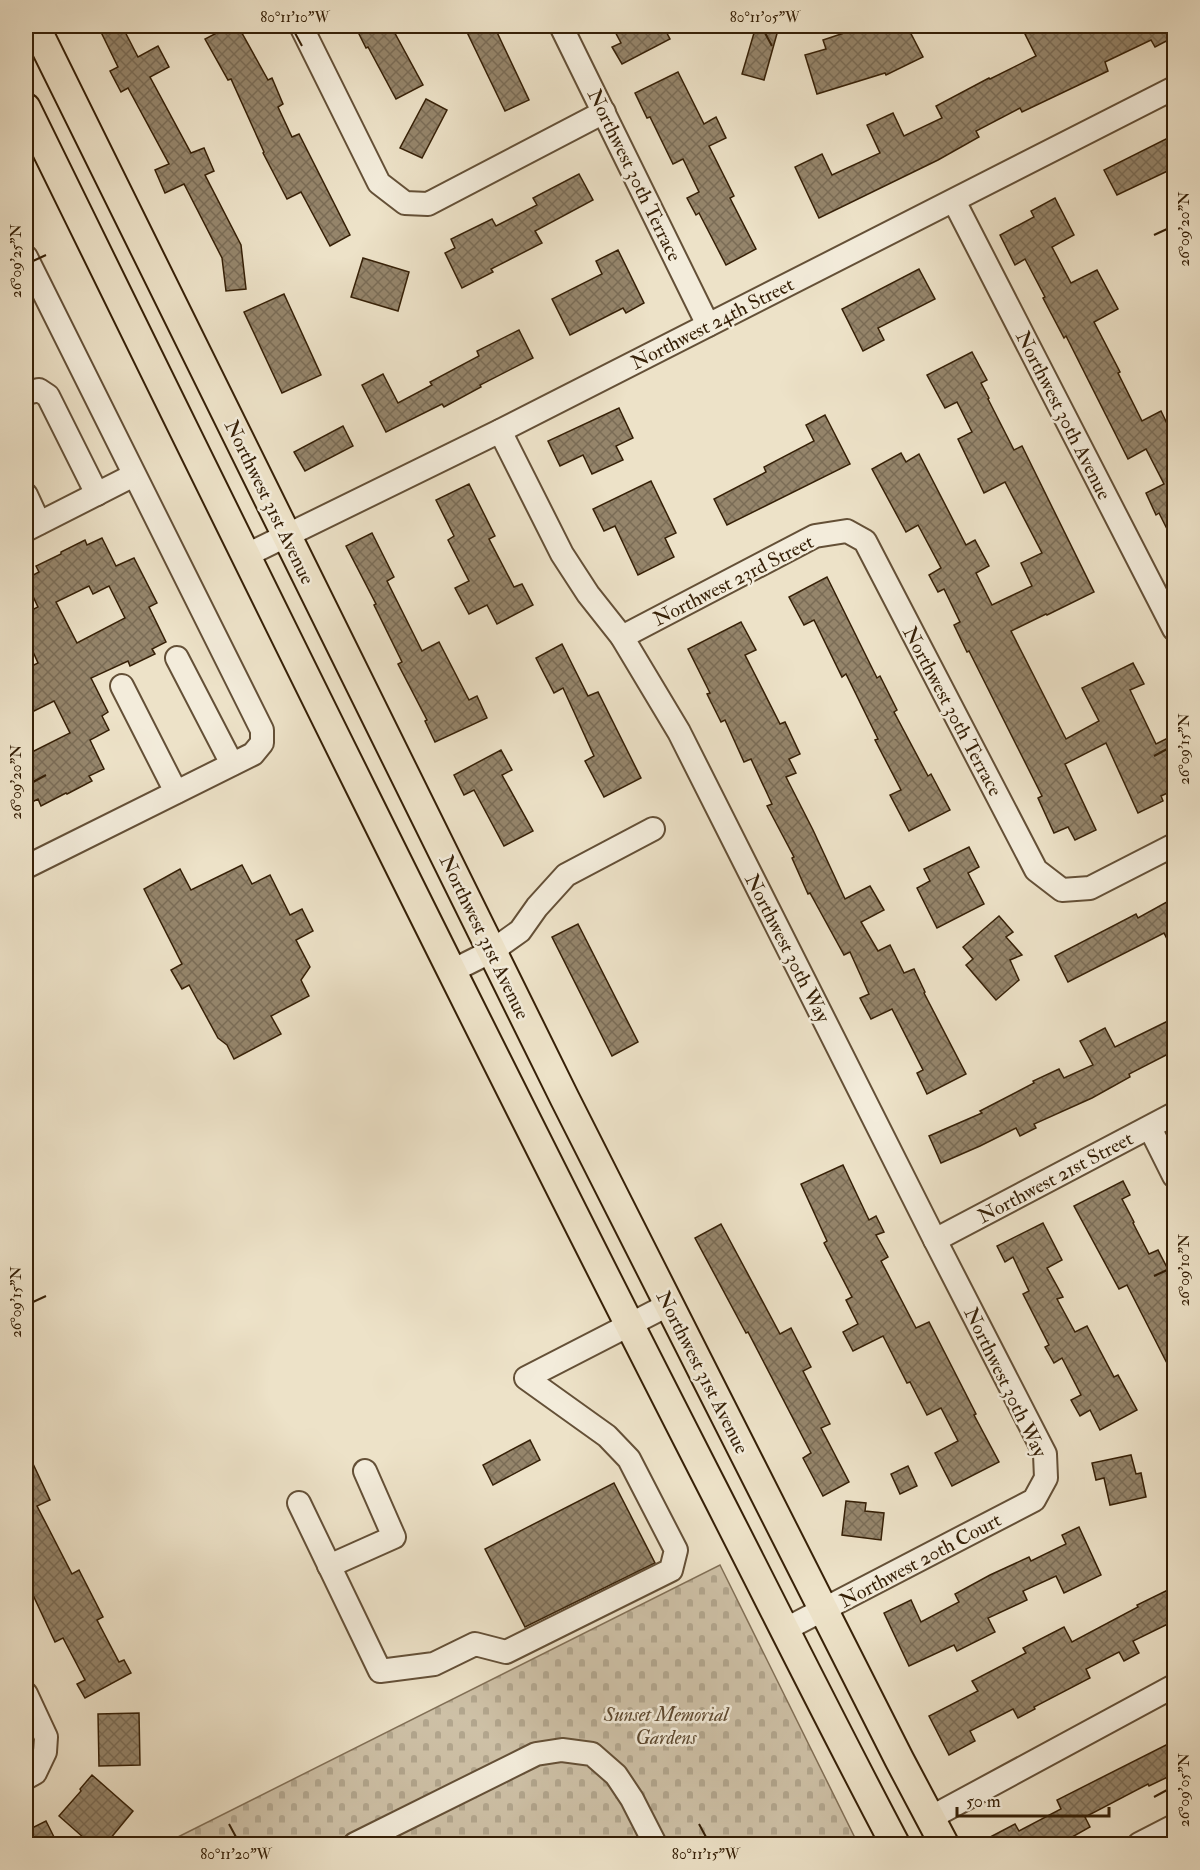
<svg xmlns="http://www.w3.org/2000/svg" width="1200" height="1870" font-family="'IM FELL Double Pica',serif">
  <defs>
    <pattern id="cemetery-stones" width="16" height="16" patternUnits="userSpaceOnUse" patternTransform="scale(1.5)"><rect width="16" height="16" fill="#cec1a7"/><path d="M2 7V4a2 2 0 0 1 4 0v3zM10 15v-3a2 2 0 0 1 4 0v3z" fill="#b2a68e"/></pattern>
    <pattern id="building-cross-hatch" width="8" height="8" patternUnits="userSpaceOnUse" patternTransform="scale(1.5)"><rect width="8" height="8" fill="#95856b"/><path d="M0 0l8 8M0 8l8-8" fill="none" stroke="#7a6c56"/></pattern>
  </defs>
  <rect width="100%" height="100%" fill="#ede2c8"/>
  <filter id="stains"><feTurbulence type="fractalNoise" baseFrequency=".00333" numOctaves="4"/><feColorMatrix values="0 0 0 0 .2 0 0 0 0 .09 0 0 0 0 .02 0 0 0 .5 -.17"/></filter>
  <radialGradient id="worn" r=".72"><stop offset=".6" stop-color="#630" stop-opacity="0"/><stop offset="1" stop-color="#630" stop-opacity=".3"/></radialGradient>
  <polygon fill="url(#cemetery-stones)" stroke="#827057" stroke-width="1.5" points="720,1565 858,1844 164,1844"/>
  <g fill="url(#building-cross-hatch)" stroke="#362007" stroke-width="1.5" fill-rule="evenodd">
    <polygon points="98,26 122,26 138,57 158,46 169,67 150,77 191,153 204,148 214,171 205,175 241,245 246,289 226,291 222,258 184,184 165,193 155,170 169,164 128,88 121,92 110,71 118,67"/>
    <polygon points="230,26 238,26 268,80 272,78 283,104 278,107 292,137 299,134 350,235 330,246 301,192 287,199 263,153 264,152 231,79 228,80 205,39"/>
    <polygon points="355,26 391,26 423,85 396,99 368,47 366,48"/>
    <polygon points="464,26 494,26 529,100 505,111"/>
    <polygon points="612,26 663,26 670,39 622,64 612,47 621,43"/>
    <polygon points="756,26 778,30 764,80 742,74"/>
    <polygon points="865,26 907,26 923,57 886,75 885,73 817,94 805,55 826,49 823,40"/>
    <polygon points="1042,26 1174,26 1174,37 1155,47 1151,40 1105,62 1108,71 1022,112 1020,108 976,131 979,137 938,160 819,218 795,167 822,154 832,175 880,153 867,125 893,113 904,136 942,118 936,106 989,78 990,79 1036,56 1025,34"/>
    <polygon points="678,72 704,124 716,117 726,138 709,146 734,196 730,198 756,249 726,265 699,213 696,215 687,198 699,192 683,159 673,164 650,117 647,118 635,93"/>
    <polygon points="426,99 447,110 422,158 400,148"/>
    <polygon points="1174,135 1174,168 1117,195 1104,170"/>
    <polygon points="579,174 593,200 535,231 542,243 491,269 493,272 462,288 445,253 455,248 451,239 492,219 496,226 537,205 533,198"/>
    <polygon points="1055,198 1074,235 1052,247 1071,283 1097,270 1118,309 1094,322 1120,372 1118,373 1142,421 1161,411 1174,438 1174,543 1159,513 1156,515 1146,493 1164,484 1146,449 1128,459 1066,336 1064,338 1043,298 1045,297 1025,259 1015,265 1000,235 1034,217 1031,211"/>
    <polygon points="618,250 644,303 626,313 623,308 570,335 552,299 602,274 596,261"/>
    <polygon points="363,258 409,272 398,311 351,297"/>
    <polygon points="919,269 935,299 878,328 884,340 863,351 842,309"/>
    <polygon points="284,294 321,375 282,393 244,312"/>
    <polygon points="519,330 533,358 480,385 481,387 444,407 442,404 386,432 362,385 383,374 398,403 432,385 430,382 479,356 477,351"/>
    <polygon points="972,352 987,380 981,383 989,398 988,399 1014,450 1022,446 1094,592 1047,615 1046,614 1011,631 1066,739 1099,721 1082,688 1133,663 1144,684 1130,690 1156,744 1174,735 1174,790 1161,796 1163,801 1138,813 1106,743 1065,764 1096,830 1075,840 1068,827 1054,833 1038,798 1042,796 969,651 967,652 954,625 960,622 944,589 938,592 929,575 941,568 918,525 906,532 872,469 901,453 906,462 919,454 966,545 975,540 989,566 976,573 992,605 1032,586 1021,563 1042,553 1005,482 984,493 958,439 972,432 957,402 945,408 927,375"/>
    <polygon points="619,408 633,438 616,446 623,460 592,474 583,455 560,466 548,441"/>
    <polygon points="825,415 850,464 727,525 714,499 766,472 764,467 814,441 806,425"/>
    <polygon points="343,426 353,446 305,471 294,452"/>
    <polygon points="651,481 676,533 665,538 674,557 638,575 615,526 604,531 593,509"/>
    <polygon points="469,484 495,536 489,539 514,587 522,584 533,605 497,624 487,605 469,614 455,588 469,581 448,540 454,536 436,500"/>
    <polygon points="372,533 394,577 387,581 422,651 439,642 469,700 477,696 487,718 435,742 425,721 427,720 398,664 402,662 374,605 376,604 346,546"/>
    <path d="M102,538L116,566L134,558L157,603L149,607L166,642L152,649L155,654L130,666L128,661L91,678L108,712L102,716L109,730L90,740L104,769L89,776L92,781L67,794L66,793L41,806L38,799L26,805V755L70,733L54,701L26,715V669L38,663L26,636V613L38,607L26,582V579L39,572L36,566L61,554V552L85,540L87,545ZM89,586L93,594L109,586L125,618L77,643L56,602Z"/>
    <polygon points="827,577 877,678 880,676 897,710 894,712 928,776 931,774 950,810 909,831 890,795 901,790 875,740 878,739 846,674 842,677 814,620 804,625 789,597"/>
    <polygon points="741,622 756,650 745,655 780,724 785,722 800,754 789,759 796,773 786,777 813,830 845,899 870,886 884,910 861,922 878,951 890,945 904,973 914,969 925,992 924,993 966,1074 927,1094 917,1073 923,1070 892,1009 871,1019 860,998 869,994 850,952 844,955 810,893 808,894 792,858 794,857 767,806 772,804 751,759 744,762 725,720 721,722 707,694 710,693 688,649"/>
    <polygon points="562,644 588,696 598,692 641,778 604,797 585,761 594,756 563,688 554,693 536,658"/>
    <polygon points="501,750 512,770 502,775 533,831 504,846 474,790 464,795 454,775"/>
    <polygon points="969,847 979,867 968,873 984,904 937,928 917,888 930,881 924,869"/>
    <polygon points="242,865 252,884 270,875 290,915 302,909 313,931 296,940 310,967 301,980 309,996 271,1016 281,1034 234,1059 227,1045 218,1038 189,985 182,989 171,970 182,964 144,889 180,869 191,890"/>
    <polygon points="1174,898 1174,953 1164,933 1068,982 1055,956 1136,914 1138,918"/>
    <polygon points="999,916 1013,932 1006,937 1022,955 1010,960 1019,980 996,1000 966,965 973,959 963,947"/>
    <polygon points="578,924 638,1042 612,1056 552,937"/>
    <polygon points="1174,1018 1174,1051 1129,1074 1130,1077 1092,1098 1034,1124 1036,1128 1020,1136 1016,1128 980,1146 941,1163 929,1136 982,1113 980,1111 1034,1083 1033,1081 1059,1069 1064,1078 1093,1065 1080,1041 1105,1028 1115,1047"/>
    <polygon points="843,1165 869,1220 876,1216 884,1232 876,1235 888,1257 881,1261 916,1328 929,1322 976,1414 974,1415 999,1462 952,1486 935,1453 958,1441 941,1408 927,1415 910,1382 907,1383 883,1336 853,1351 843,1332 858,1324 846,1300 852,1297 824,1243 827,1241 801,1184"/>
    <polygon points="1123,1181 1130,1195 1122,1199 1134,1222 1133,1223 1149,1254 1158,1250 1174,1281 1174,1377 1127,1285 1119,1289 1074,1206"/>
    <polygon points="1043,1223 1062,1260 1047,1268 1063,1297 1057,1299 1075,1332 1087,1326 1114,1377 1118,1375 1137,1410 1100,1430 1090,1410 1080,1416 1071,1400 1081,1395 1062,1358 1054,1363 1045,1347 1049,1345 1023,1294 1029,1291 1013,1257 1005,1262 997,1246"/>
    <polygon points="721,1224 780,1334 791,1328 811,1367 803,1371 830,1424 821,1428 849,1482 823,1496 803,1458 811,1453 748,1332 746,1333 695,1238"/>
    <polygon points="530,1440 540,1460 493,1485 483,1465"/>
    <polygon points="26,1449 50,1500 37,1506 72,1574 79,1570 103,1617 97,1620 119,1662 124,1660 131,1673 85,1698 77,1684 85,1680 63,1638 55,1642 26,1580"/>
    <polygon points="1131,1455 1136,1474 1141,1473 1146,1497 1110,1505 1104,1478 1096,1480 1092,1463"/>
    <polygon points="908,1466 917,1486 900,1494 891,1474"/>
    <polygon points="614,1483 655,1563 525,1627 485,1549"/>
    <polygon points="846,1501 866,1503 865,1511 884,1513 881,1540 842,1535"/>
    <polygon points="1079,1527 1101,1575 1064,1593 1056,1576 1023,1591 1027,1600 988,1618 995,1632 957,1651 954,1645 909,1666 884,1613 911,1600 921,1622 959,1602 955,1594 990,1575 1029,1557 1031,1561 1066,1544 1062,1535"/>
    <polygon points="1174,1587 1174,1621 1133,1641 1139,1653 1124,1661 1119,1652 1086,1669 1090,1678 1034,1707 1035,1709 1018,1718 1013,1709 970,1731 975,1741 949,1755 929,1716 978,1691 972,1681 1026,1653 1023,1648 1064,1627 1072,1642 1138,1607 1137,1605"/>
    <polygon points="139,1713 140,1765 99,1766 98,1714"/>
    <polygon points="1174,1741 1174,1774 1149,1786 1148,1784 1085,1817 1090,1827 1058,1845 975,1845 1015,1824 1019,1831 1061,1809 1057,1800"/>
    <polygon points="92,1775 133,1811 105,1845 92,1845 59,1816 81,1791 80,1789"/>
    <polygon points="46,1821 58,1845 26,1845 26,1831"/>
  </g>
  <g fill="none" stroke-linecap="round" stroke-linejoin="round">
    <defs>
      <g id="minor">
        <polyline points="301,26 379,183 405,203 428,204 604,112"/>
        <polyline points="561,26 708,325"/>
        <polyline points="954,201 1174,629"/>
        <polyline points="26,257 262,730 262,743 253,754 26,867"/>
        <polyline points="26,393 39,390 48,396 97,494"/>
        <polyline points="500,431 562,554 588,594 622,637 679,732 935,1240 1045,1454 1046,1478 1034,1500 784,1630"/>
        <polyline points="26,495 39,523"/>
        <polyline points="26,530 134,475"/>
        <polyline points="247,555 500,431 1174,88"/>
        <polyline points="622,637 815,536 847,531 865,541 1036,870 1062,890 1090,888 1174,845"/>
        <polyline points="177,658 232,764"/>
        <polyline points="122,686 176,792"/>
        <polyline points="452,971 492,951 520,931 537,907 566,875 653,829"/>
        <polyline points="1150,1128 1174,1176"/>
        <polyline points="935,1240 1174,1114"/>
        <polyline points="299,1503 380,1671 434,1664 475,1644 506,1652 671,1570 676,1550 629,1459 607,1436 526,1378 668,1305"/>
        <polyline points="329,1566 394,1537 365,1471"/>
        <polyline points="26,1694 46,1737 45,1752 35,1773 26,1778"/>
        <polyline points="930,1818 1174,1686"/>
        <polyline points="355,1844 536,1754 562,1750 592,1754 616,1775 632,1799 655,1844"/>
        <polyline points="1139,1844 1174,1826"/>
      </g>
      <g id="major">
        <polyline points="35,26 565,1099 899,1759 944,1844"/>
        <path d="M26,108C249,563 473,1019 704,1471C768,1596 830,1721 895,1844"/>
      </g>
    </defs>
    <use href="#minor" stroke="#645037" stroke-width="26"/>
    <use href="#major" stroke="#362007" stroke-width="32"/>
    <use href="#minor" stroke="#f3ecdb" stroke-width="22"/>
    <use href="#major" stroke="#ede2c8" stroke-width="28"/>
  </g>
  <path fill="none" stroke="#362007" stroke-width="2" d="M295,33L302,46M765,33L772,46M1154,235L1167,229M33,261L46,255M1154,756L1167,749M33,782L46,775M1154,1276L1167,1270M33,1302L46,1296M1154,1797L1167,1790M229,1824L236,1837M699,1824L706,1837"/>
  <g text-anchor="middle" stroke-width="5" stroke-linejoin="round" paint-order="stroke">
    <g font-size="20" fill="#362007" stroke="#f3ecdb">
      <text transform="translate(635 175) rotate(64)" y="7">Northwest 30th Terrace</text>
      <text transform="translate(712 323) rotate(-27)" y="7">Northwest 24th Street</text>
      <text transform="translate(1064 415) rotate(63)" y="7">Northwest 30th Avenue</text>
      <text transform="translate(270 502) rotate(64)" y="7">Northwest 31st Avenue</text>
      <text transform="translate(733 580) rotate(-27)" y="7">Northwest 23rd Street</text>
      <text transform="translate(953 711) rotate(62)" y="7">Northwest 30th Terrace</text>
      <text transform="translate(485 937) rotate(64)" y="7">Northwest 31st Avenue</text>
      <text transform="translate(788 948) rotate(63)" y="7">Northwest 30th Way</text>
      <text transform="translate(1055 1177) rotate(-28)" y="7">Northwest 21st Street</text>
      <text transform="translate(703 1372) rotate(63)" y="7">Northwest 31st Avenue</text>
      <text transform="translate(1006 1382) rotate(64)" y="7">Northwest 30th Way</text>
      <text transform="translate(920 1560) rotate(-28)" y="7">Northwest 20th Court</text>
    </g>
    <g font-size="20" font-style="italic" fill="#5c482f" stroke="#f3ecdb">
      <text x="666" y="1721">Sunset Memorial<tspan x="666" dy="23">Gardens</tspan></text>
    </g>
  </g>
  <rect width="1200" height="1870" fill="none" stroke="#ede2c8" stroke-width="66"/>
  <path d="M957 1807v9h152v-9" fill="none" stroke="#362007" stroke-width="3"/>
  <text x="966" y="1807" font-size="18" fill="#362007" stroke="#f3ecdb" stroke-width="4.5" paint-order="stroke">50 m</text>
  <rect x="33" y="33" width="1134" height="1804" fill="none" stroke="#362007" stroke-width="2"/>
  <g font-size="15" text-anchor="middle" fill="#362007">
    <text x="295" y="22">80°11'10"W</text>
    <text x="765" y="22">80°11'05"W</text>
    <text transform="translate(1184 229) rotate(-90)" y="5">26°09'20"N</text>
    <text transform="translate(16 261) rotate(-90)" y="5">26°09'25"N</text>
    <text transform="translate(1184 749) rotate(-90)" y="5">26°09'15"N</text>
    <text transform="translate(16 782) rotate(-90)" y="5">26°09'20"N</text>
    <text transform="translate(1184 1270) rotate(-90)" y="5">26°09'10"N</text>
    <text transform="translate(16 1302) rotate(-90)" y="5">26°09'15"N</text>
    <text transform="translate(1184 1790) rotate(-90)" y="5">26°09'05"N</text>
    <text x="236" y="1859">80°11'20"W</text>
    <text x="706" y="1859">80°11'15"W</text>
  </g>
  <rect width="100%" height="100%" filter="url(#stains)"/>
  <rect width="100%" height="100%" fill="url(#worn)"/>
</svg>
